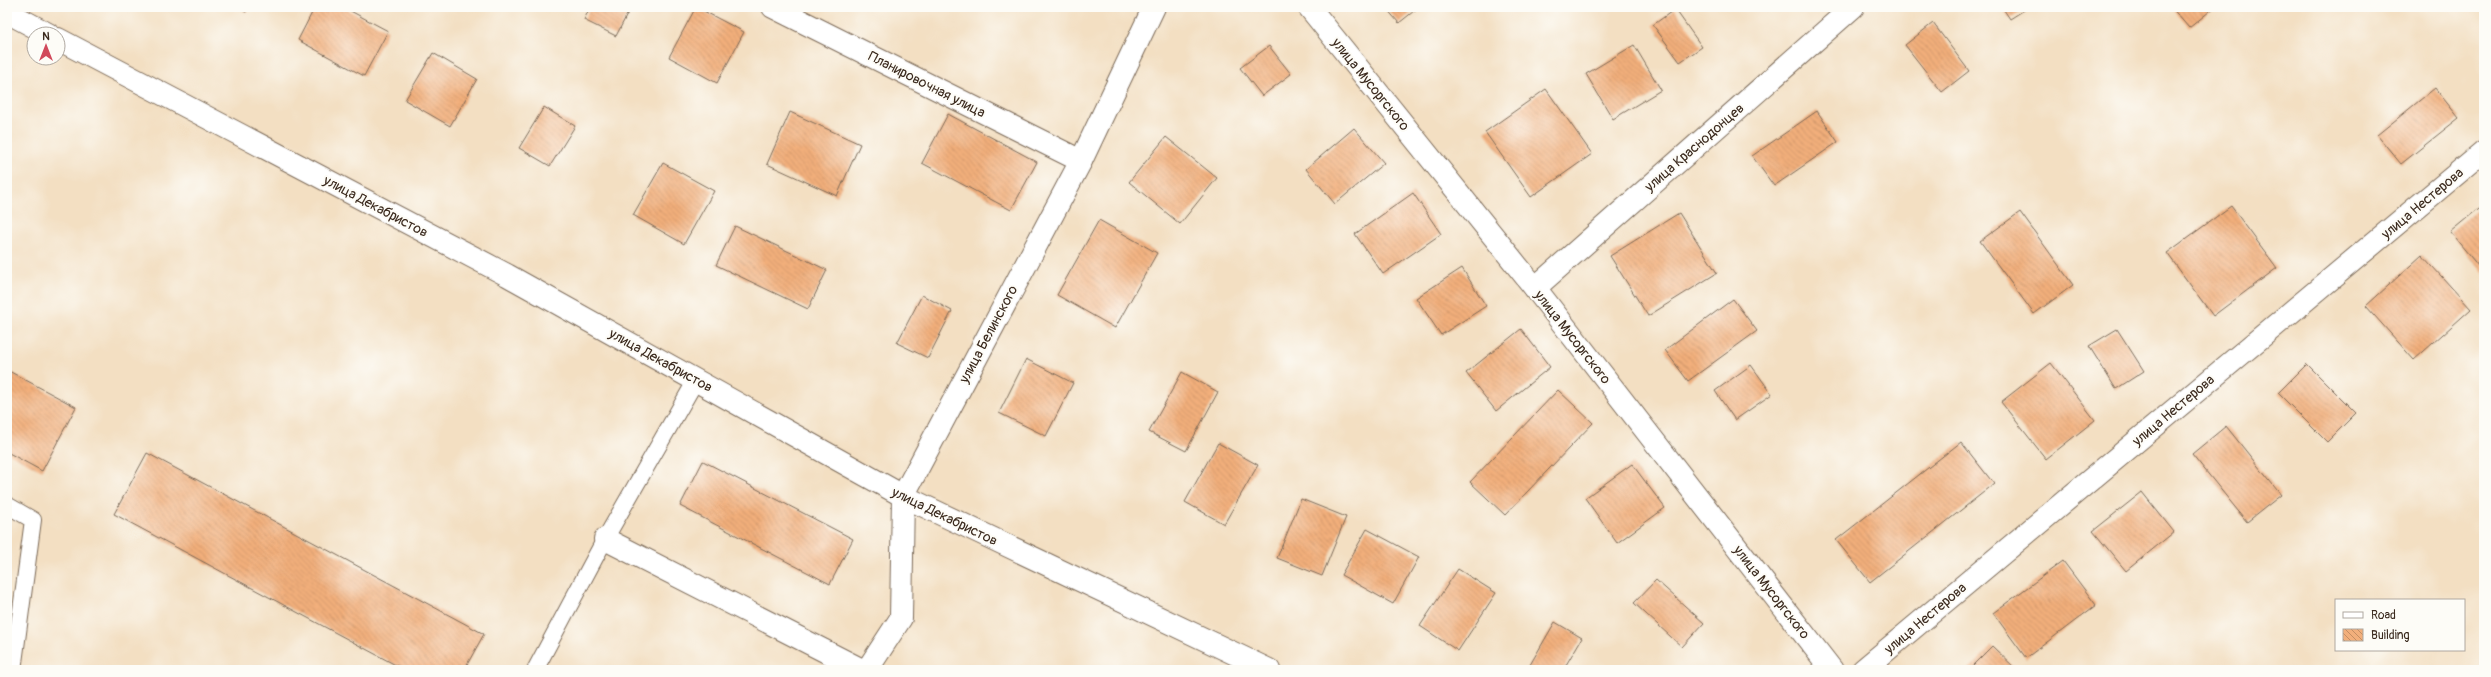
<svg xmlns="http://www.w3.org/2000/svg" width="2491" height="677" font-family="Pangolin,sans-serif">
  <defs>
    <pattern id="building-back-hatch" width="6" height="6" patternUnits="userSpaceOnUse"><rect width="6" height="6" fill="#f2af7b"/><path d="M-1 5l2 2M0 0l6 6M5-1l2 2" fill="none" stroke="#c58f64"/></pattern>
  </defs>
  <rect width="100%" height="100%" fill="#fdfcf7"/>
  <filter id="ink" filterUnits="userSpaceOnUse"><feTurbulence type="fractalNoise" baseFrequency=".025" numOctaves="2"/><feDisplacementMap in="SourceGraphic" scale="8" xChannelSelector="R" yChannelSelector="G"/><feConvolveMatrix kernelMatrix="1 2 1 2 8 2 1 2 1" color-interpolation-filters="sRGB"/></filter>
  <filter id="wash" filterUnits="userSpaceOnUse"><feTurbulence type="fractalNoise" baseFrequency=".012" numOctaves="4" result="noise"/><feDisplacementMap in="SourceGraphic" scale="16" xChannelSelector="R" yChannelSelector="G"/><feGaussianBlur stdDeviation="0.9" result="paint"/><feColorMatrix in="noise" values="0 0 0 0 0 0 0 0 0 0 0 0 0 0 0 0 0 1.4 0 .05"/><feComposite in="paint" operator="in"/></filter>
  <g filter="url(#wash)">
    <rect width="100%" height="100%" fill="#f3dfc2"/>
    <g id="blocks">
      <g fill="url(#building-back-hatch)">
        <polygon points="237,7 249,7 246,12"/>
        <polygon points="315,7 343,7 388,31 364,76 298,40"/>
        <polygon points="590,7 631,7 616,36 584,20"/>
        <polygon points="696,7 744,32 717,83 669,57"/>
        <polygon points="1385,7 1419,7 1399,23"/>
        <polygon points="2002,7 2029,7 2010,19"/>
        <polygon points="2171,7 2215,7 2189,28"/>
        <polygon points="1675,9 1702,47 1680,62 1653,25"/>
        <polygon points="1933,23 1969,71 1942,92 1905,45"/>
        <polygon points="1634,45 1661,90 1613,119 1586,74"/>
        <polygon points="1269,46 1291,74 1262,96 1240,68"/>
        <polygon points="433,53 477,79 450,126 405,100"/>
        <polygon points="2435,88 2459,118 2401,164 2377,135"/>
        <polygon points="1546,89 1592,154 1531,197 1485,132"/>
        <polygon points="544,107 575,126 550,166 519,148"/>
        <polygon points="1817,111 1838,142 1774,186 1752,156"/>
        <polygon points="790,112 860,144 837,196 767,164"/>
        <polygon points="948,114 1037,162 1011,210 922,163"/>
        <polygon points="1354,128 1384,163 1335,204 1306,169"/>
        <polygon points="1166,137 1217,178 1180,224 1129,182"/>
        <polygon points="663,163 714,191 684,244 633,215"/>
        <polygon points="1413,193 1441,234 1383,274 1355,234"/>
        <polygon points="2484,204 2484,273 2450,232"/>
        <polygon points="2231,206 2277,268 2213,316 2167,253"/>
        <polygon points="2020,212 2073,285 2034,314 1980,241"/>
        <polygon points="1679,213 1717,273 1648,316 1610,256"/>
        <polygon points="1099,220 1157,253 1115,328 1057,295"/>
        <polygon points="735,226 827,270 808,309 716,265"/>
        <polygon points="2422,255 2471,309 2414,360 2366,306"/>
        <polygon points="1462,268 1486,306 1441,335 1416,298"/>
        <polygon points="922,295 952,311 928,358 897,343"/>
        <polygon points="1733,299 1757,331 1688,381 1665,350"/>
        <polygon points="1521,329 1550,367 1496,411 1466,373"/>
        <polygon points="2117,329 2144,371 2116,389 2089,346"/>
        <polygon points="1026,359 1073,383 1046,436 999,413"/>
        <polygon points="2051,363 2095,420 2046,459 2001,402"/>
        <polygon points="2307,364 2356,413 2327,442 2278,393"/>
        <polygon points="1751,365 1772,394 1735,420 1715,391"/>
        <polygon points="7,370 76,407 42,471 7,452"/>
        <polygon points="1182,372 1218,392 1186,451 1149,432"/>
        <polygon points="1558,390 1593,423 1505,515 1470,482"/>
        <polygon points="2226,426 2281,495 2247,522 2192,454"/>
        <polygon points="1961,442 1994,484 1870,582 1836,540"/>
        <polygon points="1218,443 1258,465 1224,524 1185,502"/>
        <polygon points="147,453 484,634 464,670 405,670 114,514"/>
        <polygon points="703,461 853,539 830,584 680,506"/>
        <polygon points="1632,464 1665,508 1617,543 1585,498"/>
        <polygon points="2142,492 2174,532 2126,571 2093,531"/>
        <polygon points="1301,499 1346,517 1322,576 1277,558"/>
        <polygon points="1367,529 1419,557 1393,604 1341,575"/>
        <polygon points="2063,561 2096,605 2026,658 1993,613"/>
        <polygon points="1458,569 1496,593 1458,651 1420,626"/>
        <polygon points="1656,580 1704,623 1682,647 1634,603"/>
        <polygon points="1555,622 1582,638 1563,670 1527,670"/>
        <polygon points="1992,646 2017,670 1968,670"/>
        <polygon points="683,667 683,670 644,670 644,669"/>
      </g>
    </g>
  </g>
  <g filter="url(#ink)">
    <use href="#blocks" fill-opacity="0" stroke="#7b6957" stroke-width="1"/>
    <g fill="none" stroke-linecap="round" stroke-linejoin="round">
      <defs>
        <g id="service">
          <polyline points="7,505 33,520 13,670"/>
          <polyline points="535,670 605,539 696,380"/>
        </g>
        <g id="minor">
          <polyline points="773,7 1081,161"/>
          <polyline points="1309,7 1535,288 1832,670"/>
          <polyline points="7,12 48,34"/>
          <polyline points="58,39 507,275 903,496 1269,670"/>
          <polyline points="1535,288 1853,7"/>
          <polyline points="605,539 862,670"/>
          <polyline points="867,670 901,618 903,496 1081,161 1154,7"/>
          <polyline points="1863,670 2484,151"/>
        </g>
      </defs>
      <use href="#service" stroke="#7b6957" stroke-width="18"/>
      <use href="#minor" stroke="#7b6957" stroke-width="24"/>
      <use href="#service" stroke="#fff" stroke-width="16"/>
      <use href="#minor" stroke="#fff" stroke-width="22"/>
    </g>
  </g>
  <g text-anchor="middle" stroke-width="4" stroke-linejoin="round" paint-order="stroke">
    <g font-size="14" fill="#3b2a1e" stroke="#fdfcf7">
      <text transform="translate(927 84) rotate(27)" y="5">Планировочная улица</text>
      <text transform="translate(1371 84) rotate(51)" y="5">улица Мусоргского</text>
      <text transform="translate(1694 147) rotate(-41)" y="5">улица Краснодонцев</text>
      <text transform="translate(2422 203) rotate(-40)" y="5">улица Нестерова</text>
      <text transform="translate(376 206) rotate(28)" y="5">улица Декабристов</text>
      <text transform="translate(988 334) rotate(-62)" y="5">улица Белинского</text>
      <text transform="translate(1573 337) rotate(52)" y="5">улица Мусоргского</text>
      <text transform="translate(661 360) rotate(29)" y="5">улица Декабристов</text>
      <text transform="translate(2173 410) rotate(-40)" y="5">улица Нестерова</text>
      <text transform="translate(945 516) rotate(26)" y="5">улица Декабристов</text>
      <text transform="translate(1772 592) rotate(52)" y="5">улица Мусоргского</text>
      <text transform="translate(1925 618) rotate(-40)" y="5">улица Нестерова</text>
    </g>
  </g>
  <rect width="2491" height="677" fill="none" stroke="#fdfcf7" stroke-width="24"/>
  <rect x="2335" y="599" width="130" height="52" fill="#fdfcf7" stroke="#afa8a0"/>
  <rect x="2343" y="612" width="20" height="6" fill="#ffffff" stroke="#afa8a0"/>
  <text x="2371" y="619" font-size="12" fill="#3b2a1e">Road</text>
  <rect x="2343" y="629" width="20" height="12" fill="url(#building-back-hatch)" stroke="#afa8a0"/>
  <text x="2371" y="639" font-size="12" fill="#3b2a1e">Building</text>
  <g transform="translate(46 46)"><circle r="19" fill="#fdfcf7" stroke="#afa8a0"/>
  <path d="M0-3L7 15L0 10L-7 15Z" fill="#d1495b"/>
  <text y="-6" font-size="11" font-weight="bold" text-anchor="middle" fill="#3b2a1e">N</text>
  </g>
</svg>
